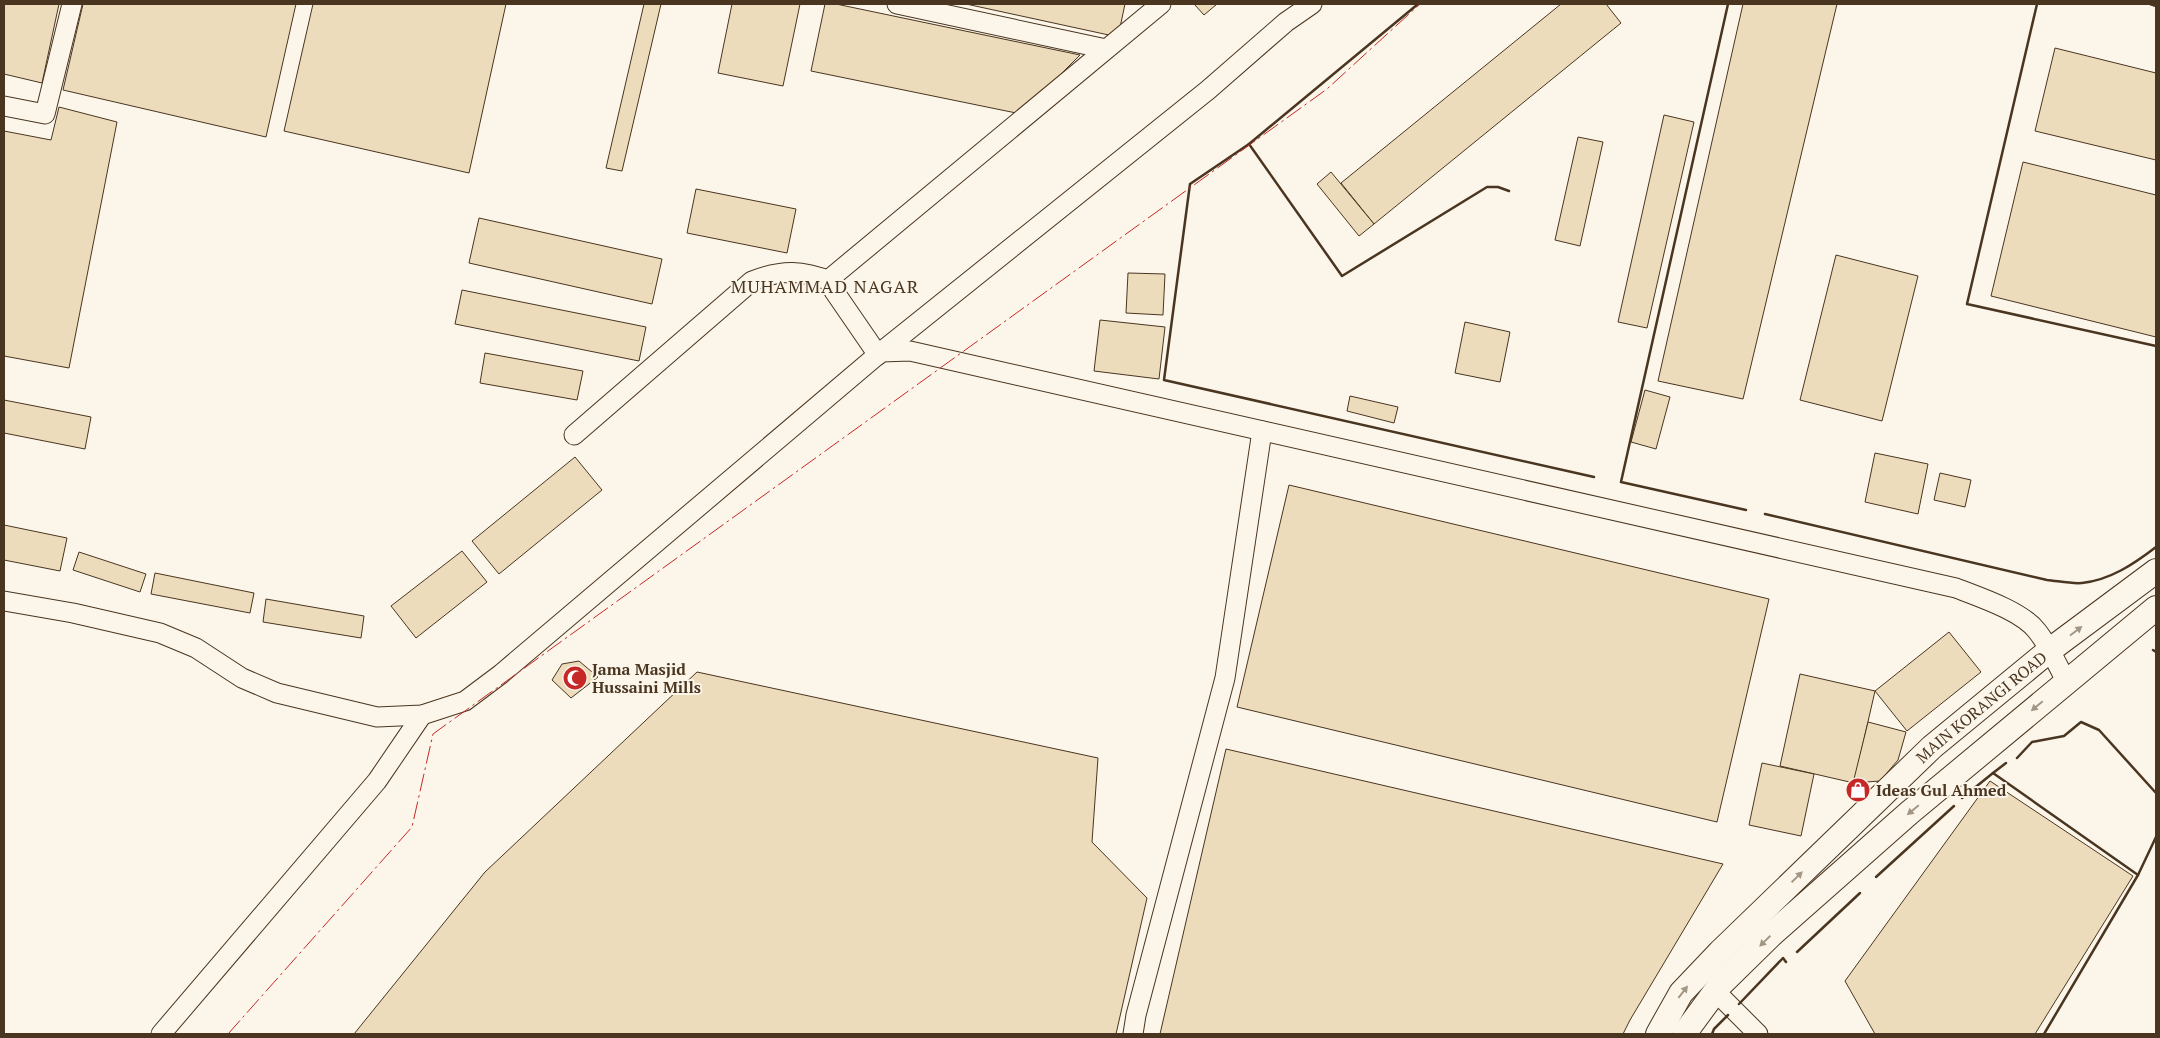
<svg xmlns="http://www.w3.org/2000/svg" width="2160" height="1038" font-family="'PT Serif',serif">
  <rect width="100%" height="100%" fill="#fbf6e9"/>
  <g fill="#ecdcbc" stroke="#4a3520">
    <polygon points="4,4 59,4 42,83 4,74"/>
    <polygon points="83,4 296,4 266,137 63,90"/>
    <polygon points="313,4 506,4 469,173 284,131"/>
    <polygon points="644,4 661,4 622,171 606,168"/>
    <polygon points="732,4 800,4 783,86 718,73"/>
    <polygon points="825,4 836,4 1080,55 1021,114 811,71"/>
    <polygon points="966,4 1125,4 1118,37"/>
    <polygon points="1194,4 1217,4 1204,15"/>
    <polygon points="1561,4 1606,4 1621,23 1374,224 1341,183"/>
    <polygon points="1743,4 1837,4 1743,399 1658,381"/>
    <polygon points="2055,48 2156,73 2156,160 2035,131"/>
    <polygon points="59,107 117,122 69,368 4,356 4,131 51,140"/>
    <polygon points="1664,115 1694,122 1647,328 1618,322"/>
    <polygon points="1578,137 1603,142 1580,246 1555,240"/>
    <polygon points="2023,162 2156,195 2156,337 1991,296"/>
    <polygon points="1331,172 1374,224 1359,236 1317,184"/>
    <polygon points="696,189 796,209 787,253 687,233"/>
    <polygon points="479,218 662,259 652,304 469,263"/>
    <polygon points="1836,255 1918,276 1882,421 1800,400"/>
    <polygon points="1128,273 1165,274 1163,315 1126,313"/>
    <polygon points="462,290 646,327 639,361 455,324"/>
    <polygon points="1100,320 1165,327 1159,379 1094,371"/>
    <polygon points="1465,322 1510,332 1500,382 1455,373"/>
    <polygon points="485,353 583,371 577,400 480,383"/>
    <polygon points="1645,390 1670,397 1656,449 1631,442"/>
    <polygon points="1350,396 1398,407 1394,423 1347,411"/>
    <polygon points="4,400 91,417 85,449 4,433"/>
    <polygon points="1875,453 1928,464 1918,514 1865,502"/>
    <polygon points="575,457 602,490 499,574 472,541"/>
    <polygon points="1940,473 1971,480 1965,507 1934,500"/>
    <polygon points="1289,485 1769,599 1717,822 1237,707"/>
    <polygon points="4,525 67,538 60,571 4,560"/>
    <polygon points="462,551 487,582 416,638 391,606"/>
    <polygon points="79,552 146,574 140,592 73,570"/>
    <polygon points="155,573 254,593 250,613 151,594"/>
    <polygon points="266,599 364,616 361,638 263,622"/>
    <polygon points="1949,632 1981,672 1907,731 1875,691"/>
    <polygon points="579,661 598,677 571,698 552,680 562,664"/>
    <polygon points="697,672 1098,758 1092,842 1147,898 1116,1034 354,1034 485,872"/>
    <polygon points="1800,674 1875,691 1854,783 1780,766"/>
    <polygon points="1868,722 1906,732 1898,760 1880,781 1853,783"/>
    <polygon points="1226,749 1723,864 1630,1020 1623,1034 1160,1034"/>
    <polygon points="1762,763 1814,774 1801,836 1749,825"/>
    <polygon points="1990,781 2133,876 2035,1034 1875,1034 1845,981"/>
  </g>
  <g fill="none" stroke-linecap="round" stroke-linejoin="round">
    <defs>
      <g id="minor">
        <polyline points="897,4 1106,49"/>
        <polyline points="4,106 45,114 72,4"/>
        <polyline points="881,352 1208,90 1286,22 1312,4"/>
        <polyline points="878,355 834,291 833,276 1161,4"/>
        <path d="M574,435L752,281C783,269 802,270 833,282"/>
        <path d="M4,601L73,613L160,633L196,648L242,678L277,693L377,717L422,715L465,701L501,674L881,352L910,351L1956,588C1979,597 2022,611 2037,631C2049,646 2057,664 2066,681"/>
        <polyline points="1715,991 1758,1034"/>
        <polyline points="161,1034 377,781 422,715"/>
        <polyline points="1133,1034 1136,1015 1225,678 1262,431"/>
      </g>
      <g id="major">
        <path id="s1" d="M1658,1034L1681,993L1720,952L1932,747L2050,650L2156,571"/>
        <polyline points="1684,1034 1720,985 1772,934 1909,813 2156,608"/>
      </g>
    </defs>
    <use href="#minor" stroke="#4a3520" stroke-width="21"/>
    <use href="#major" stroke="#4a3520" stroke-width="26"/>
    <use href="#minor" stroke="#fbf6e9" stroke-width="19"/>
    <use href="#major" stroke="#fbf6e9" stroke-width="24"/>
    <g stroke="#4a3520" stroke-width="2.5">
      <polyline points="1418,4 1249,144 1342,276 1487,187 1498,187 1509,191"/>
      <polyline points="1728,4 1621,482 1746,510"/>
      <polyline points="2037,4 1967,304 2156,346"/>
      <polyline points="2150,4 2156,6"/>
      <polyline points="1249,144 1190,184 1164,380 1594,477"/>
      <path d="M1765,514L2047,580C2058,581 2071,584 2082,583C2110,580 2134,564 2156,547"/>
      <polyline points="2153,650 2156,652"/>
      <polyline points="2017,758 2032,742 2064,736 2081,722 2099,730 2156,793"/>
      <polyline points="2006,763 1993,773 2138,875 2156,837"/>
      <polyline points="1962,798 1993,773"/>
      <polyline points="1876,877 1954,806"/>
      <polyline points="1797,952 1860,893"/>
      <polyline points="1739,1004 1783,958 1786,962"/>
      <polyline points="1712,1034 1714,1029 1728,1015"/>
      <polyline points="2044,1034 2138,875"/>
    </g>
    <polyline stroke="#c62828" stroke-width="1" stroke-dasharray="18 4 2.5 4" stroke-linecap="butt" points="228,1034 412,827 433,734 1327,89 1420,4"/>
  </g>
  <defs><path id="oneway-solid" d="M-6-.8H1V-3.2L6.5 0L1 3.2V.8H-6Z" transform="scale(1.25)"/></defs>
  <g fill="#a29684">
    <use href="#oneway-solid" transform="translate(2076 631) rotate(-37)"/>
    <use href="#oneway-solid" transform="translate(2037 706) rotate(140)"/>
    <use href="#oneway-solid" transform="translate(1913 810) rotate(140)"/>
    <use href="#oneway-solid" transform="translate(1797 877) rotate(-44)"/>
    <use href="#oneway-solid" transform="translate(1765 941) rotate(136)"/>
    <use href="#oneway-solid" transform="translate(1683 992) rotate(-52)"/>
  </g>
  <defs>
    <symbol id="mosque-disc" viewBox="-11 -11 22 22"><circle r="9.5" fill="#c62828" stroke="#fbf6e9"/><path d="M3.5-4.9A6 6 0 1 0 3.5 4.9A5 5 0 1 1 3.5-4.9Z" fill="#fff"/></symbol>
    <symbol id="shop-disc" viewBox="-11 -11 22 22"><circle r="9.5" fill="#c62828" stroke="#fbf6e9"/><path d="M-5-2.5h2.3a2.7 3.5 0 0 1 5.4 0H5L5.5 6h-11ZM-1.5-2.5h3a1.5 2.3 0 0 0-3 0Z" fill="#fff"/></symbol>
  </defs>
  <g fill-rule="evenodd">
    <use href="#mosque-disc" x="561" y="664" width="28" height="28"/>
    <use href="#shop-disc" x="1844" y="776" width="28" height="28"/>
  </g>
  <g text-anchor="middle" stroke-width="4" stroke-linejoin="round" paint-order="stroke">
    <g font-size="16" font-weight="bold" fill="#4a3520" stroke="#fbf6e9" text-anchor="start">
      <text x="592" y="675">Jama Masjid<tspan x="592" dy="18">Hussaini Mills</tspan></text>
      <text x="1876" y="796">Ideas Gul Ahmed</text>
    </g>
    <g font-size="16" fill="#4a3520" stroke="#fbf6e9">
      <text dy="6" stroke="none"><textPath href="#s1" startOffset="462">MAIN KORANGI ROAD</textPath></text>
    </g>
    <g font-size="18" letter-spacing="1" fill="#4a3520" stroke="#fbf6e9">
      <text x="825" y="293">MUHAMMAD NAGAR</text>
    </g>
  </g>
  <rect width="2160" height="1038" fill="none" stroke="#4a3520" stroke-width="10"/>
</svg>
